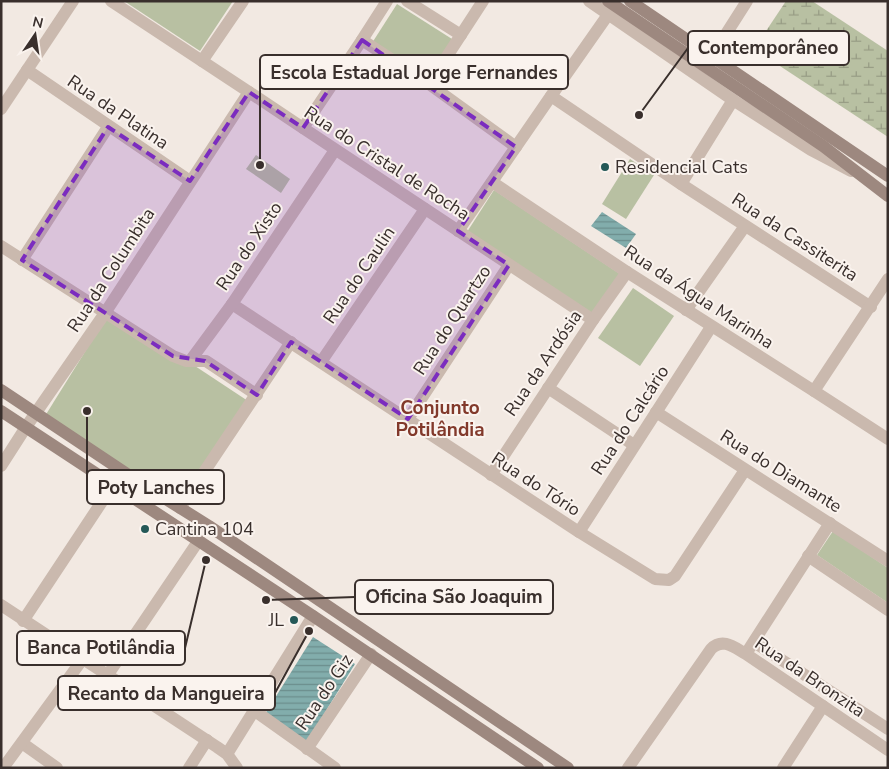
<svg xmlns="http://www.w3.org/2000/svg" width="889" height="769" font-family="'Nunito Sans',sans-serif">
  <defs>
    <pattern id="wetland-marsh" width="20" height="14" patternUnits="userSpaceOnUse" patternTransform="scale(1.25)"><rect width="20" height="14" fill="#b8c0a2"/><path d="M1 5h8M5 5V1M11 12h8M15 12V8" fill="none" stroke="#979c84"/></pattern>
    <pattern id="water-rules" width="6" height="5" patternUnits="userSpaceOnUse" patternTransform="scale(1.25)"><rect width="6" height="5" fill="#82adac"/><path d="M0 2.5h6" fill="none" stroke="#6b8d8c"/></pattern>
  </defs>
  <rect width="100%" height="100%" fill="#f2e9e2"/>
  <g fill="#b8c0a2">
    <polygon points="124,1 233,1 200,51"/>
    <polygon points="397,4 452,39 427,78 372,43"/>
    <polygon points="256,155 290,179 281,193 246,169"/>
    <polygon points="630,159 654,175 626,219 602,204"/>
    <polygon points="494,190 620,274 592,315 467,232"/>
    <polygon points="633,288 674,316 640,366 598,338"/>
    <polygon points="106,318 195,366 251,403 175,503 45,416"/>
    <polygon points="833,531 888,568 888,603 817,555"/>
  </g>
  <polygon fill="url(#wetland-marsh)" points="786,1 812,1 888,51 888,137 754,49"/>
  <g fill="url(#water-rules)">
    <polygon points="602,212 636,234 626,248 591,226"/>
    <polygon points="313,637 355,664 306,743 265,714"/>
  </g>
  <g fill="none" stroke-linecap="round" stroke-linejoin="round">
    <g stroke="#cab9ae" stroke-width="12">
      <polyline points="111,1 249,92"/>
      <polyline points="407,1 461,35"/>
      <polyline points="589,1 733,100 811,150 851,171"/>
      <polyline points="362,40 387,1"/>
      <polyline points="712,56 747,1"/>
      <polyline points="202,61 243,1"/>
      <polyline points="27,70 190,181"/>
      <polyline points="429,84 516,147"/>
      <polyline points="551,96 681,184 871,307"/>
      <polyline points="1,109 73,1"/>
      <polyline points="303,128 593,320"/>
      <polyline points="492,182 627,272 814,391 888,439"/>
      <polyline points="681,184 733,100"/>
      <polyline points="458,231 551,96 612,9"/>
      <polyline points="1,246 173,356 186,361 206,361 257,395"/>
      <polyline points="22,260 108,127"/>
      <polyline points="232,304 579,532 655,579 669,580 675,576 745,470"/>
      <polyline points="686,310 745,226"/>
      <polyline points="190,361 232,304 335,150"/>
      <polyline points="321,362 425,209"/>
      <polyline points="548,388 634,445"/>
      <polyline points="814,391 888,279"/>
      <polyline points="656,412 888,561"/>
      <polyline points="408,419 509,265"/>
      <polyline points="1,466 26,427"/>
      <polyline points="491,475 593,320 627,272"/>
      <polyline points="180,508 291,342"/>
      <polyline points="579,532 711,327"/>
      <polyline points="808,556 888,610"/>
      <polyline points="1,605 217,747 227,754 237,768"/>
      <polyline points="23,621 113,485"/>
      <polyline points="754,642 888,729"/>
      <polyline points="749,649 830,523"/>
      <polyline points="107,676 199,540"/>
      <polyline points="255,711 335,768"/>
      <polyline points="22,743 57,768"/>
      <polyline points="307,749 371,654"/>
      <polyline points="227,754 313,616"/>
      <polyline points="3,768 82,660"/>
      <polyline points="189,768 207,740"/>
      <path d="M628,768L711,649C723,637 735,648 746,654L888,750"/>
      <polyline points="783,768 823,706"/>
    </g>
    <polyline stroke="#cab9ae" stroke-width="12" points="26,427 105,313 249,92 303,128 362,40 429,84 483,1"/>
    <g stroke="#9d887f" stroke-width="12">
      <polyline points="608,1 823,146 888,196"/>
      <polyline points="630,1 888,176"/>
      <polyline points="1,390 145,486 209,526 568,768"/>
      <polyline points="1,411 313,616 538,768"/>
    </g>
  </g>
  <path fill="#7b2cbf" fill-opacity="0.2" stroke="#7b2cbf" stroke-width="4" stroke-dasharray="10 6" stroke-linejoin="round" d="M362,40L516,147L458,231L509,265L408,419L291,342L257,395L205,361L173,356L22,260L108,127L190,181L249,92L303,128Z"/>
  <g fill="#245857" stroke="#faf3ee" stroke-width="2">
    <circle cx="605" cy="167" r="5"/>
    <circle cx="145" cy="529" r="5"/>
    <circle cx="294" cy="620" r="5"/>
  </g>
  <g text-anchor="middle" stroke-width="4" stroke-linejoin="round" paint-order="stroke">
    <g font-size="18" fill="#392f2c" stroke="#faf3ee">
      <text transform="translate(118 112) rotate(34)" y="6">Rua da Platina</text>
      <text transform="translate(387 163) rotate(33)" y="6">Rua do Cristal de Rocha</text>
      <text transform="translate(795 237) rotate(33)" y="6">Rua da Cassiterita</text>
      <text transform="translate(249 246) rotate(-56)" y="6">Rua do Xisto</text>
      <text transform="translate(111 270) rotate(-57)" y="6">Rua da Columbita</text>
      <text transform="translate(359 275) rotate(-56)" y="6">Rua do Caulin</text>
      <text transform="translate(699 297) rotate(33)" y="6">Rua da Água Marinha</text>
      <text transform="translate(452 320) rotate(-57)" y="6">Rua do Quartzo</text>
      <text transform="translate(543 363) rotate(-56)" y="6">Rua da Ardósia</text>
      <text transform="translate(630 420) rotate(-57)" y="6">Rua do Calcário</text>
      <text transform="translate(781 471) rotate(32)" y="6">Rua do Diamante</text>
      <text transform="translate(536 484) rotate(33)" y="6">Rua do Tório</text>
      <text transform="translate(810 677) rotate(34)" y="6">Rua da Bronzita</text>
      <text transform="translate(324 692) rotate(-56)" y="6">Rua do Giz</text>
    </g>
    <g font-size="18" fill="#392f2c" stroke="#faf3ee" text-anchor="start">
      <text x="615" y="173">Residencial Cats</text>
      <text x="155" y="535">Cantina 104</text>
      <text x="284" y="626" text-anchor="end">JL</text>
    </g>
    <g font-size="19" font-weight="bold" fill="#82392b" stroke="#faf3ee">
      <text x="440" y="414">Conjunto<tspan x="440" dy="22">Potilândia</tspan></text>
    </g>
  </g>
  <path fill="none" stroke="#392f2c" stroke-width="2" d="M639 115L688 48M260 165L260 72M87 411L87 487M266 600L355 597M206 560L185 648M309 631L275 693"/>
  <g fill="#392f2c" stroke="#faf3ee" stroke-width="2">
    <circle cx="639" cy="115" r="5"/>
    <circle cx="260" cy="165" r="5"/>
    <circle cx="87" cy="411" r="5"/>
    <circle cx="266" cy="600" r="5"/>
    <circle cx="206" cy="560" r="5"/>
    <circle cx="309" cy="631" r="5"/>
  </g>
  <g fill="#faf3ee" stroke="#392f2c" stroke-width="2">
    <rect x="688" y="31" width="161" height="34" rx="5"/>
    <rect x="260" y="55" width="308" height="34" rx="5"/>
    <rect x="87" y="470" width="137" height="34" rx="5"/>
    <rect x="355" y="580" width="198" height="34" rx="5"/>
    <rect x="17" y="631" width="168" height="34" rx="5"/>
    <rect x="58" y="676" width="217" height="34" rx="5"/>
  </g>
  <g font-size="19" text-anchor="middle" font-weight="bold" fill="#392f2c">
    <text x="768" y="54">Contemporâneo</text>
    <text x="414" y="79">Escola Estadual Jorge Fernandes</text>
    <text x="156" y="494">Poty Lanches</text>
    <text x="454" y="603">Oficina São Joaquim</text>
    <text x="101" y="654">Banca Potilândia</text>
    <text x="166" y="700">Recanto da Mangueira</text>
  </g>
  <rect width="889" height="769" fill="none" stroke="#392f2c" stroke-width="5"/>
  <g transform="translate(35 35) rotate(13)" stroke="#faf3ee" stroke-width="4" paint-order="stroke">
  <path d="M0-4L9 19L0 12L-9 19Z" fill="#392f2c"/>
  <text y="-8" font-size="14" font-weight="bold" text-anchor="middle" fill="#392f2c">N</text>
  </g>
</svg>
